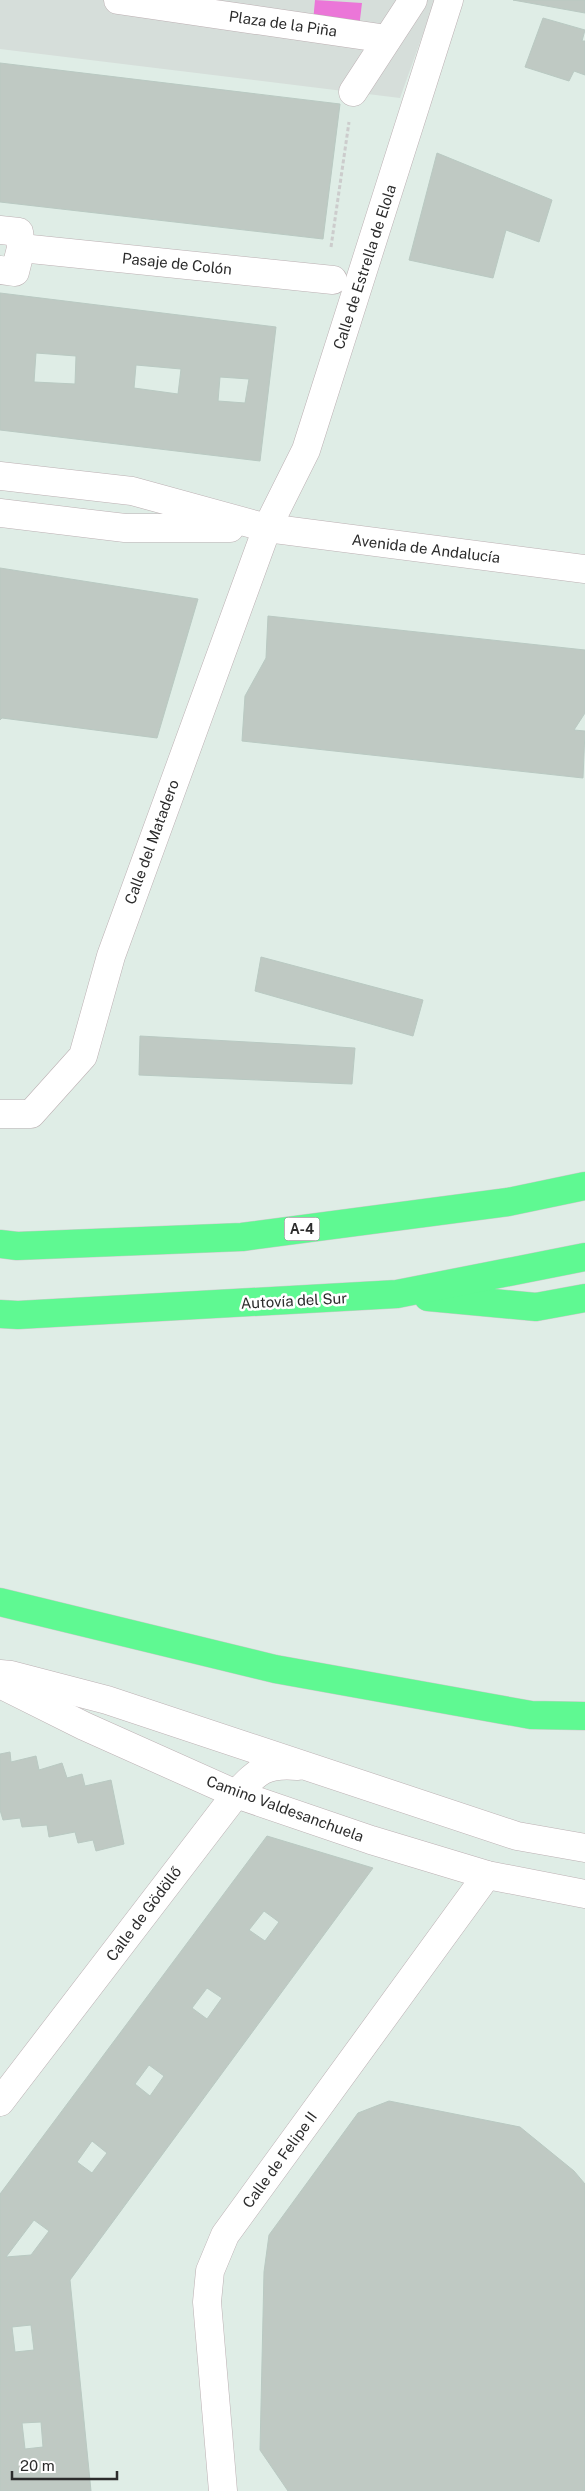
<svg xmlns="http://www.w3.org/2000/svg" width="585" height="2491" font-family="'Public Sans',sans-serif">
  <rect width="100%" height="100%" fill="#dfede6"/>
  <polygon fill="#d6deda" points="0,0 435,0 400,98 0,49"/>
  <polygon fill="#eb76d8" points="315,0 362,3 359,28 313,22"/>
  <g fill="#bfc9c3" stroke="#b9c9c2" fill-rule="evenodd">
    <polygon points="513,0 585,0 585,13"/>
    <polygon points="543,18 585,30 582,41 585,41 585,75 574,71 569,81 525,67"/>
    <polygon points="0,63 340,104 323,239 0,202"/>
    <polygon points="437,153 552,200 539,242 506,230 493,278 409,260"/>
    <path d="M0,293L276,327L260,461L0,430ZM36,353L76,356L75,384L34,382ZM136,365L181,369L178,394L134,388ZM220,377L249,379L245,403L218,401Z"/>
    <polygon points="0,568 198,599 157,738 2,718 0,720"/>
    <polygon points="268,616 585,650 585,713 574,730 585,731 583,778 242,741 245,696 266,658"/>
    <polygon points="261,957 423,1000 413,1036 255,991"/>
    <polygon points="140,1036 355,1048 352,1084 139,1075"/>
    <polygon points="10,1752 11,1762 36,1756 39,1770 62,1763 67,1778 82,1774 85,1786 111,1780 124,1844 96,1851 93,1840 78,1843 75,1832 49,1837 47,1825 22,1827 20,1818 3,1820 0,1810 0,1754"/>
    <path d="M267,1836L373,1868L70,2280L91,2491H0V2194ZM264,1911L279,1922L265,1941L249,1930ZM207,1988L222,1998L207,2019L192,2008ZM149,2065L164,2076L150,2096L135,2084ZM92,2141L107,2153L92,2173L77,2162ZM34,2220L49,2231L31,2255L6,2257ZM31,2325L34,2350L15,2352L12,2327ZM41,2422L43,2447L25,2449L22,2423Z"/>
    <polygon points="389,2101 520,2127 574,2171 585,2184 585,2491 288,2491 260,2450 264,2272 269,2235 358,2113"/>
  </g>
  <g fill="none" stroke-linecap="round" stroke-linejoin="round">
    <defs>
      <g id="pedestrian">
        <polyline points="118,0 387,39"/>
        <polyline points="353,92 413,0"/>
        <polyline points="0,230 19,232 21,248 15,272 0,270"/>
        <polyline points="21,248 333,280"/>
      </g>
      <g id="minor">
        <polyline points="0,1114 31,1114 83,1056 111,956 267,528 306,450 449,0"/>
        <polyline points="0,1674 11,1675 107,1700 517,1836 585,1848"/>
        <polyline points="0,1684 84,1726 236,1794 371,1840 487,1875 585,1894"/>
        <path d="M0,2102L236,1794C258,1771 265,1763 298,1766"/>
        <polyline points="223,2491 207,2302 210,2271 225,2235 487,1875"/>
      </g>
      <g id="tertiary">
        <polyline points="0,476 132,491 267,528 585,569"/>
        <polyline points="0,513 125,528 230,528"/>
      </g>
      <g id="motorway">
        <polyline points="0,1244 17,1246 242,1237 508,1202 585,1186"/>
        <polyline points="428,1297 536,1307 585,1298"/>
        <polyline points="0,1314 18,1315 397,1294 585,1257"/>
        <polyline points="0,1602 275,1669 531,1715 585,1716"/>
      </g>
    </defs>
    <use href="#pedestrian" stroke="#bcb0b3" stroke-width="29"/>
    <use href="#minor" stroke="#bcb0b3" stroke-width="29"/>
    <use href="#tertiary" stroke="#bcb0b3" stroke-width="29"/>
    <use href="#motorway" stroke="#ccc" stroke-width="29"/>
    <polyline stroke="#ccc" stroke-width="3" stroke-dasharray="4 2.5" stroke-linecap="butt" points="331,247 349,122"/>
    <use href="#pedestrian" stroke="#fff" stroke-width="28"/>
    <use href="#minor" stroke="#fff" stroke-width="28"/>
    <use href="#tertiary" stroke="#fff" stroke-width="28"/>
    <use href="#motorway" stroke="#5ff992" stroke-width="28"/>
  </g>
  <g text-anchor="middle" stroke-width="5" stroke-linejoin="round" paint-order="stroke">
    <rect fill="#fff" stroke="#6b6b6b" stroke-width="1" x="284.5" y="1217.5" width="35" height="23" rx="4"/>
    <g font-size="14" font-weight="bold" fill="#2c2c2c">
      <text x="302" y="1234">A-4</text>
    </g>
    <g font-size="15" fill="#2c2c2c" stroke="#fff">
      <text transform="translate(283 24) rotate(8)" y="5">Plaza de la Piña</text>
      <text transform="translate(177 264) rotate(6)" y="5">Pasaje de Colón</text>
      <text transform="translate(365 267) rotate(-72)" y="5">Calle de Estrella de Elola</text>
      <text transform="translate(426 549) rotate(7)" y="5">Avenida de Andalucía</text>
      <text transform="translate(152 842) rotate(-70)" y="5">Calle del Matadero</text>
      <text transform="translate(294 1301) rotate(-3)" y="5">Autovía del Sur</text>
      <text transform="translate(285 1809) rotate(20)" y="5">Camino Valdesanchuela</text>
      <text transform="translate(144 1914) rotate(-53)" y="5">Calle de Gödöllő</text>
      <text transform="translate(280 2160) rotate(-54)" y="5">Calle de Felipe II</text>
    </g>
  </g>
  <path d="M12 2471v8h105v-8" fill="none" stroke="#2c2c2c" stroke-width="2.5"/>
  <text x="20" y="2471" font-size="15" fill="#2c2c2c" stroke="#ffffff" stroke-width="4" paint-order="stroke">20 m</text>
</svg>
